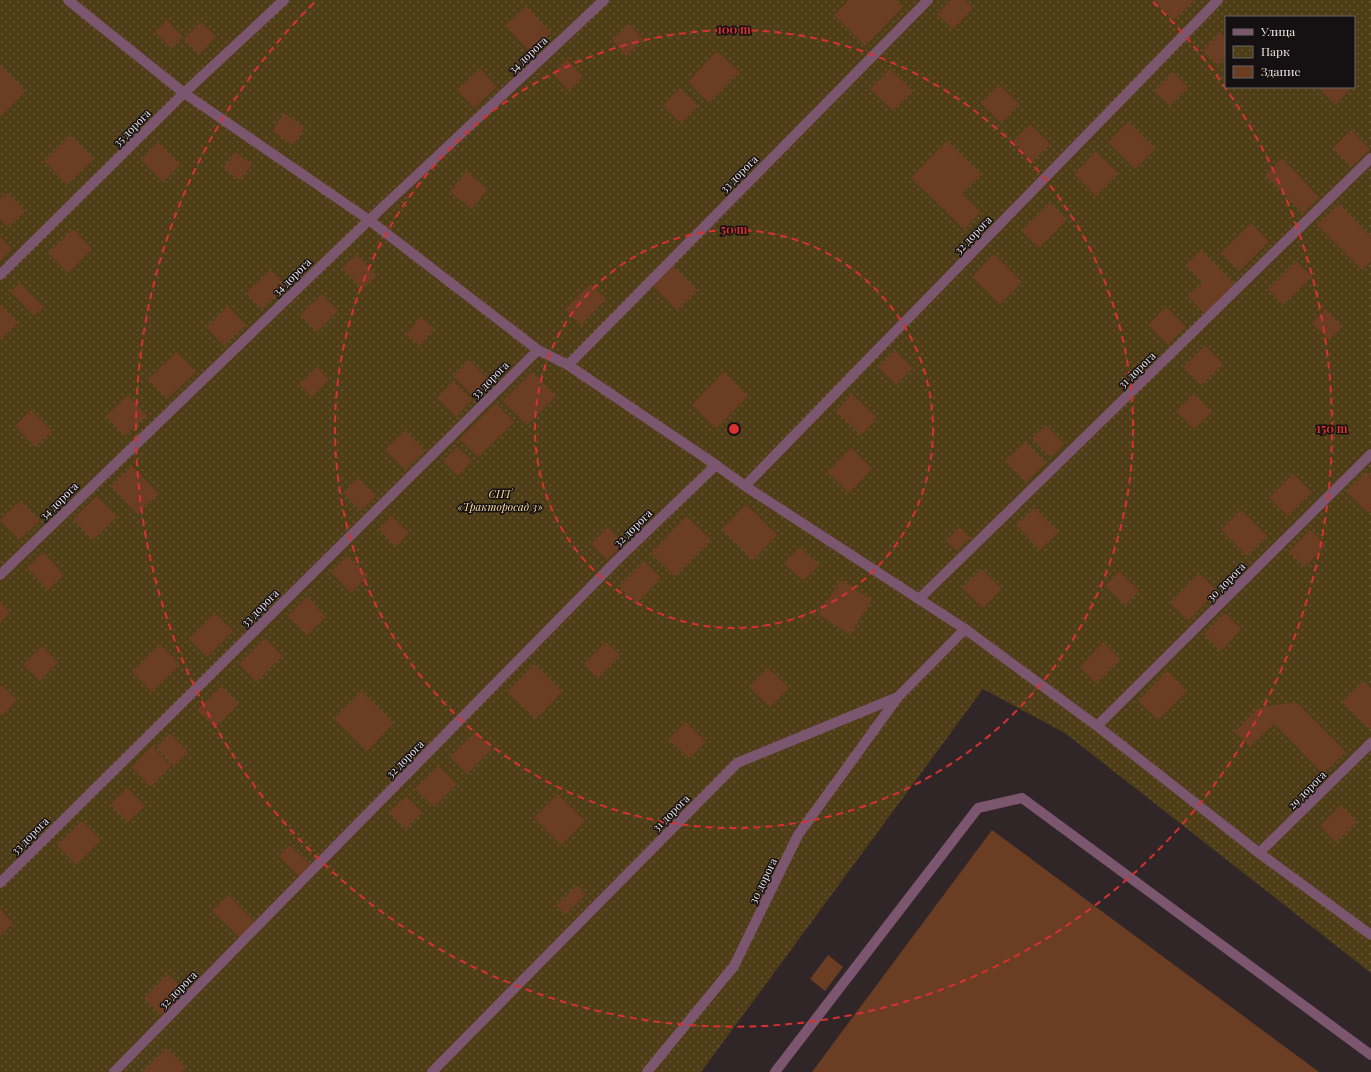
<svg xmlns="http://www.w3.org/2000/svg" width="1371" height="1072" font-family="'Playfair Display',serif">
  <defs>
    <pattern id="park-dots" width="8" height="8" patternUnits="userSpaceOnUse"><rect width="8" height="8" fill="#4f3d17"/><path d="M2 2h.1M6 6h.1" fill="none" stroke="#695939" stroke-width="1.8" stroke-linecap="round"/></pattern>
  </defs>
  <rect width="100%" height="100%" fill="#312627"/>
  <path fill="url(#park-dots)" fill-rule="evenodd" d="M0,0H1371V973L1065,733L983,689L701,1072H0ZM1226,17H1354V87H1226Z"/>
  <g fill="#6b3d23">
    <polygon points="849,0 896,0 903,7 865,46 834,15"/>
    <polygon points="951,0 965,0 973,8 953,29 937,14"/>
    <polygon points="1153,0 1194,0 1174,20"/>
    <polygon points="526,6 551,33 530,52 505,25"/>
    <polygon points="167,20 183,37 171,49 155,32"/>
    <polygon points="201,22 216,37 199,55 184,39"/>
    <polygon points="629,24 643,39 626,56 612,40"/>
    <polygon points="1220,32 1226,38 1226,57 1218,65 1203,51"/>
    <polygon points="717,51 739,72 709,103 688,82"/>
    <polygon points="567,59 583,77 569,91 552,73"/>
    <polygon points="0,65 26,91 0,117"/>
    <polygon points="480,69 497,87 474,108 457,90"/>
    <polygon points="890,69 913,91 893,111 870,89"/>
    <polygon points="1173,72 1188,87 1170,106 1154,91"/>
    <polygon points="999,85 1019,104 1001,123 981,103"/>
    <polygon points="1318,87 1352,87 1335,105"/>
    <polygon points="680,88 698,106 681,123 663,106"/>
    <polygon points="284,113 305,128 293,145 272,131"/>
    <polygon points="1128,122 1155,149 1135,169 1108,142"/>
    <polygon points="1030,124 1050,144 1032,162 1012,142"/>
    <polygon points="1351,130 1370,149 1352,167 1333,148"/>
    <polygon points="70,135 94,159 67,185 44,161"/>
    <polygon points="947,141 981,174 962,194 981,212 964,229 911,178"/>
    <polygon points="158,142 180,165 163,182 141,160"/>
    <polygon points="1096,151 1118,173 1096,196 1074,174"/>
    <polygon points="236,152 252,165 239,180 223,167"/>
    <polygon points="1282,158 1319,197 1303,213 1265,175"/>
    <polygon points="466,171 488,189 472,209 450,192"/>
    <polygon points="7,193 25,211 8,227 0,219 0,199"/>
    <polygon points="1050,203 1067,220 1039,248 1021,231"/>
    <polygon points="1339,204 1371,237 1371,261 1362,270 1317,225"/>
    <polygon points="1251,223 1269,242 1239,271 1221,253"/>
    <polygon points="73,229 92,249 68,273 48,253"/>
    <polygon points="0,237 12,249 0,261"/>
    <polygon points="1201,250 1235,285 1205,314 1188,296 1203,282 1186,265"/>
    <polygon points="356,254 376,275 362,289 342,268"/>
    <polygon points="994,254 1022,282 1000,304 972,277"/>
    <polygon points="1296,261 1312,277 1283,305 1268,289"/>
    <polygon points="672,265 697,290 677,310 652,285"/>
    <polygon points="270,270 286,286 262,309 246,293"/>
    <polygon points="20,283 44,307 34,316 11,292"/>
    <polygon points="590,284 606,299 581,325 565,309"/>
    <polygon points="322,294 338,311 317,332 300,315"/>
    <polygon points="0,304 18,323 1,339 0,338"/>
    <polygon points="228,306 246,325 224,346 206,327"/>
    <polygon points="1166,307 1186,327 1168,345 1148,325"/>
    <polygon points="1325,309 1342,327 1329,340 1312,323"/>
    <polygon points="420,317 434,328 420,346 406,335"/>
    <polygon points="1205,346 1223,364 1201,385 1183,367"/>
    <polygon points="895,350 913,368 896,385 878,367"/>
    <polygon points="177,352 196,372 167,399 148,379"/>
    <polygon points="469,360 490,381 474,397 453,376"/>
    <polygon points="317,367 329,380 312,397 299,384"/>
    <polygon points="532,372 556,396 527,425 503,401"/>
    <polygon points="724,372 748,396 716,429 692,405"/>
    <polygon points="453,381 472,400 456,417 437,398"/>
    <polygon points="852,394 877,418 861,435 836,411"/>
    <polygon points="1194,394 1212,412 1194,429 1176,411"/>
    <polygon points="128,395 147,416 125,436 106,416"/>
    <polygon points="496,403 514,422 478,457 459,439"/>
    <polygon points="31,410 52,431 35,447 15,426"/>
    <polygon points="1046,425 1064,444 1051,457 1032,438"/>
    <polygon points="405,430 425,451 405,470 385,450"/>
    <polygon points="1025,442 1046,463 1026,482 1005,461"/>
    <polygon points="457,447 472,461 458,476 443,461"/>
    <polygon points="851,448 872,469 849,493 827,472"/>
    <polygon points="132,466 159,494 137,514 111,486"/>
    <polygon points="1366,472 1371,477 1371,511 1369,513 1346,491"/>
    <polygon points="1293,474 1312,492 1288,516 1269,498"/>
    <polygon points="358,478 376,496 361,511 343,493"/>
    <polygon points="97,496 117,517 93,540 73,519"/>
    <polygon points="20,501 40,521 19,540 0,520"/>
    <polygon points="746,504 777,535 753,560 722,529"/>
    <polygon points="1034,508 1059,532 1040,550 1016,525"/>
    <polygon points="1241,510 1267,536 1247,556 1221,530"/>
    <polygon points="392,516 409,533 396,547 379,529"/>
    <polygon points="686,516 711,540 675,576 651,553"/>
    <polygon points="608,527 624,543 607,560 591,544"/>
    <polygon points="959,527 970,538 957,551 946,541"/>
    <polygon points="1310,530 1326,545 1305,567 1289,552"/>
    <polygon points="800,547 819,565 803,581 784,563"/>
    <polygon points="43,552 64,575 48,590 27,568"/>
    <polygon points="347,556 368,576 351,593 331,572"/>
    <polygon points="644,561 661,578 637,603 619,586"/>
    <polygon points="981,569 1002,589 983,608 962,588"/>
    <polygon points="1119,571 1139,591 1125,605 1105,586"/>
    <polygon points="1199,573 1217,591 1188,621 1170,603"/>
    <polygon points="841,580 872,600 850,635 818,614"/>
    <polygon points="307,597 326,617 307,635 288,616"/>
    <polygon points="0,602 10,613 0,623"/>
    <polygon points="215,613 233,631 207,657 189,639"/>
    <polygon points="1225,613 1241,629 1221,651 1204,634"/>
    <polygon points="265,638 282,656 256,682 239,664"/>
    <polygon points="606,642 620,655 598,678 584,664"/>
    <polygon points="1103,642 1120,659 1096,683 1080,667"/>
    <polygon points="160,644 180,664 152,692 132,672"/>
    <polygon points="42,646 58,662 40,681 23,665"/>
    <polygon points="534,664 562,692 536,719 507,692"/>
    <polygon points="768,668 789,688 770,707 749,687"/>
    <polygon points="1167,671 1187,691 1158,720 1138,701"/>
    <polygon points="1364,681 1371,688 1371,727 1369,729 1342,702"/>
    <polygon points="1,685 17,700 2,716 0,714 0,686"/>
    <polygon points="221,686 239,704 215,728 197,710"/>
    <polygon points="361,691 394,723 367,751 334,719"/>
    <polygon points="1296,702 1346,752 1323,774 1274,724 1250,747 1235,732 1258,708"/>
    <polygon points="686,722 706,742 689,758 669,739"/>
    <polygon points="475,732 492,749 467,774 450,757"/>
    <polygon points="170,733 188,752 174,766 156,747"/>
    <polygon points="152,746 171,766 151,787 131,767"/>
    <polygon points="438,766 457,784 434,807 415,789"/>
    <polygon points="127,788 145,806 128,822 110,805"/>
    <polygon points="558,794 585,821 561,845 534,818"/>
    <polygon points="406,796 422,812 406,829 389,812"/>
    <polygon points="1341,805 1357,822 1336,842 1320,826"/>
    <polygon points="82,821 101,840 76,865 57,845"/>
    <polygon points="992,830 1319,1072 812,1072"/>
    <polygon points="290,845 311,865 299,877 279,856"/>
    <polygon points="577,885 586,894 565,915 556,905"/>
    <polygon points="228,895 255,922 240,938 212,911"/>
    <polygon points="0,909 13,923 0,936"/>
    <polygon points="828,955 843,967 825,991 810,979"/>
    <polygon points="168,974 185,991 161,1015 144,998"/>
    <polygon points="166,1048 186,1068 182,1072 142,1072"/>
  </g>
  <g fill="none" stroke-linecap="round" stroke-linejoin="round">
    <polyline stroke="#7c566f" stroke-width="10" points="775,1072 978,808 1022,798 1371,1055"/>
    <g stroke="#7c566f" stroke-width="10">
      <polyline points="68,0 184,93 369,220 538,350 568,365 716,465 745,486 965,629 1097,726 1259,853 1371,935"/>
      <polyline points="0,275 184,93 284,0"/>
      <polyline points="568,365 928,0"/>
      <polyline points="745,486 1218,0"/>
      <polyline points="0,575 369,220 604,0"/>
      <polyline points="919,599 1371,158"/>
      <polyline points="1097,726 1371,454"/>
      <polyline points="1259,853 1371,743"/>
      <polyline points="0,883 538,350"/>
      <polyline points="114,1072 615,562 716,465"/>
      <polyline points="432,1072 737,763 898,697 965,629"/>
      <polyline points="647,1072 734,966 798,835 898,697"/>
    </g>
  </g>
  <g fill="none" stroke="#d73131" stroke-width="2" stroke-dasharray="7 5">
    <circle cx="734" cy="429" r="199"/>
    <circle cx="734" cy="429" r="399"/>
    <path d="M1153 2A598 598 0 1 1 315 2"/>
  </g>
  <g text-anchor="middle" stroke-width="3" stroke-linejoin="round" paint-order="stroke">
    <g font-size="11" fill="#ede5e5" stroke="#151011">
      <text transform="translate(528 55) rotate(-43)" y="4">34 дорога</text>
      <text transform="translate(132 128) rotate(-45)" y="4">35 дорога</text>
      <text transform="translate(739 174) rotate(-45)" y="4">33 дорога</text>
      <text transform="translate(973 235) rotate(-46)" y="4">32 дорога</text>
      <text transform="translate(292 277) rotate(-44)" y="4">34 дорога</text>
      <text transform="translate(1137 370) rotate(-44)" y="4">31 дорога</text>
      <text transform="translate(490 380) rotate(-45)" y="4">33 дорога</text>
      <text transform="translate(59 501) rotate(-44)" y="4">34 дорога</text>
      <text transform="translate(633 528) rotate(-44)" y="4">32 дорога</text>
      <text transform="translate(1226 582) rotate(-45)" y="4">30 дорога</text>
      <text transform="translate(260 608) rotate(-45)" y="4">33 дорога</text>
      <text transform="translate(405 759) rotate(-45)" y="4">32 дорога</text>
      <text transform="translate(1307 790) rotate(-45)" y="4">29 дорога</text>
      <text transform="translate(671 813) rotate(-45)" y="4">31 дорога</text>
      <text transform="translate(30 836) rotate(-45)" y="4">33 дорога</text>
      <text transform="translate(763 881) rotate(-64)" y="4">30 дорога</text>
      <text transform="translate(178 990) rotate(-45)" y="4">32 дорога</text>
    </g>
    <g font-size="11" font-style="italic" fill="#fddea1" stroke="#151011">
      <text x="500" y="498">СНТ<tspan x="500" dy="13">«Тракторосад 3»</tspan></text>
    </g>
  </g>
  <circle cx="734" cy="429" r="6" fill="#d73131" stroke="#151011" stroke-width="2"/>
  <g font-size="12" text-anchor="middle" font-weight="bold" fill="#d73131" stroke="#151011" stroke-width="3" stroke-linejoin="round" paint-order="stroke">
    <text x="734" y="34">100 m</text>
    <text x="734" y="234">50 m</text>
    <text x="1332" y="433">150 m</text>
  </g>
  <rect x="1225" y="16" width="130" height="72" fill="#151011" stroke="#6b6566"/>
  <rect x="1233" y="29" width="20" height="6" fill="#7c566f" stroke="#6b6566"/>
  <text x="1261" y="36" font-size="12" fill="#ede5e5">Улица</text>
  <rect x="1233" y="46" width="20" height="12" fill="url(#park-dots)" stroke="#6b6566"/>
  <text x="1261" y="56" font-size="12" fill="#ede5e5">Парк</text>
  <rect x="1233" y="66" width="20" height="12" fill="#6b3d23" stroke="#6b6566"/>
  <text x="1261" y="76" font-size="12" fill="#ede5e5">Здание</text>
</svg>
